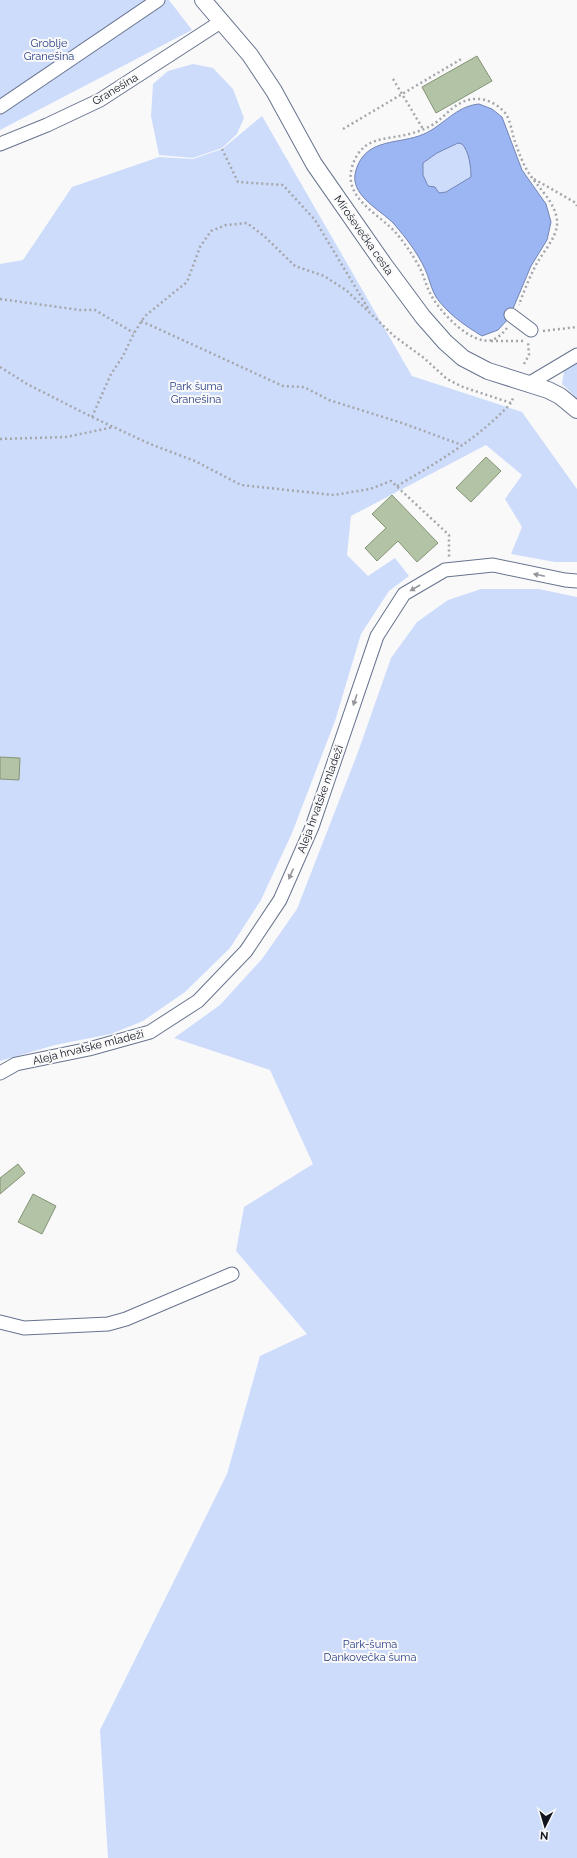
<svg xmlns="http://www.w3.org/2000/svg" width="577" height="1858" font-family="Raleway,sans-serif">
  <rect width="100%" height="100%" fill="#f9f9f9"/>
  <g fill="#cedcfc">
    <polygon points="0,0 169,0 192,30 0,130"/>
    <polygon points="193,64 213,68 233,89 244,118 237,134 222,148 193,158 159,155 151,116 153,84 168,71"/>
    <polygon points="262,116 412,376 522,412 577,489 577,562 555,562 511,554 522,527 505,499 522,475 486,445 351,516 347,555 368,576 395,558 409,576 389,591 361,634 335,721 292,833 261,900 230,948 185,992 143,1021 111,1034 55,1045 0,1061 0,264 23,260 72,187 159,157 193,159 222,149"/>
    <path d="M458,143H462C469,151 471,167 471,177L446,192L439,193L428,186L423,175V163L437,153Z"/>
    <polygon points="577,360 577,398 562,384 565,366"/>
    <polygon points="481,589 539,589 577,597 577,1858 108,1858 100,1730 227,1474 260,1356 307,1334 236,1251 244,1207 313,1164 270,1070 174,1038 220,1005 262,959 297,909 358,752 391,658 417,622 448,600"/>
  </g>
  <path fill="#9cb5f3" stroke="#7285b4" fill-rule="evenodd" d="M479,104L492,109L502,117L522,170L546,204L551,222L547,240L531,266L509,318L498,330L482,336C464,325 448,314 436,297C431,289 429,277 425,269C417,252 406,238 394,224C380,209 348,195 356,170C366,137 399,145 424,134C444,125 456,106 479,104ZM458,143L462,144C469,151 471,167 471,177L446,192L439,193L435,187L428,186L423,175V163L437,153Z"/>
  <g fill="#b3c4a6" stroke="#849477">
    <polygon points="477,56 492,81 436,113 422,87"/>
    <polygon points="486,457 501,471 471,502 456,488"/>
    <polygon points="392,495 438,543 417,562 398,541 377,561 365,548 386,528 372,514"/>
    <polygon points="0,757 20,758 19,780 0,779"/>
    <polygon points="18,1164 25,1173 0,1194 0,1178"/>
    <polygon points="33,1194 56,1206 42,1234 18,1222"/>
  </g>
  <g fill="none" stroke-linecap="round" stroke-linejoin="round">
    <defs>
      <g id="minor">
        <polyline points="0,107 158,0"/>
        <polyline points="0,144 47,125 100,100 222,21"/>
        <polyline points="511,315 531,330"/>
        <polyline points="530,383 577,355"/>
        <polyline points="0,1073 16,1064 89,1049 150,1032 198,1001 246,951 280,900 312,827 377,636 404,594 445,570 493,565 565,580 577,581"/>
        <polyline points="0,1322 24,1328 108,1324 126,1319 232,1274"/>
      </g>
      <polyline id="major" points="203,0 250,55 274,91 314,164 383,263 423,317 445,342 463,358 488,371 548,390 560,396 577,410"/>
    </defs>
    <use href="#minor" stroke="#67738e" stroke-width="15"/>
    <use href="#major" stroke="#67738e" stroke-width="18"/>
    <g stroke="#a4a6aa" stroke-width="2.5" stroke-dasharray="2 3" stroke-linecap="butt">
      <polyline points="393,79 423,129"/>
      <polyline points="343,129 463,58"/>
      <polyline points="222,149 238,182 283,185 315,220 369,310"/>
      <polyline points="534,179 576,203 577,206"/>
      <polyline points="0,299 80,310 95,310 134,333"/>
      <polyline points="141,321 283,386 304,387 329,400 402,423 462,445"/>
      <path d="M507,328C503,333 498,338 492,340C471,346 438,310 430,293C425,283 423,272 417,263C411,252 404,243 397,234C380,214 343,199 352,167C362,134 387,141 413,133C420,131 427,128 434,124C448,114 458,98 478,99C488,99 500,106 506,114C510,121 512,131 514,139C518,150 522,162 528,172C538,188 559,205 557,226C555,239 544,251 537,263C530,276 524,291 519,305"/>
      <polyline points="543,331 577,327"/>
      <polyline points="491,341 524,341"/>
      <polyline points="524,364 529,355 528,342"/>
      <polyline points="0,367 27,384 92,417 150,444 195,461 241,485 334,495 370,489 391,481 449,535 449,558"/>
      <polyline points="92,417 111,374 123,356 134,333 145,316 187,282 200,247 211,231 226,225 247,223 264,236 295,266 324,276 346,290 394,336 424,358 447,379 463,387 511,403 514,396"/>
      <polyline points="0,439 66,437 114,427"/>
      <path d="M397,486C438,462 479,438 511,403"/>
    </g>
    <use href="#minor" stroke="#fff" stroke-width="13"/>
    <use href="#major" stroke="#fff" stroke-width="16"/>
  </g>
  <defs><path id="oneway-solid" d="M-6-.8H1V-3.2L6.5 0L1 3.2V.8H-6Z"/></defs>
  <g fill="#94969b">
    <use href="#oneway-solid" transform="translate(539 575) rotate(-168)"/>
    <use href="#oneway-solid" transform="translate(415 588) rotate(150)"/>
    <use href="#oneway-solid" transform="translate(355 700) rotate(109)"/>
    <use href="#oneway-solid" transform="translate(291 874) rotate(114)"/>
  </g>
  <g text-anchor="middle" stroke-width="4" stroke-linejoin="round" paint-order="stroke">
    <g font-size="11" fill="#263d84" stroke="#f9f9f9">
      <text x="49" y="47">Groblje<tspan x="49" dy="13">Granešina</tspan></text>
      <text x="196" y="390">Park šuma<tspan x="196" dy="13">Granešina</tspan></text>
      <text x="370" y="1648">Park-šuma<tspan x="370" dy="13">Dankovečka šuma</tspan></text>
    </g>
    <g font-size="11" fill="#111520" stroke="#f9f9f9">
      <text transform="translate(115 89) rotate(-31)" y="4">Granešina</text>
      <text transform="translate(364 235) rotate(55)" y="4">Miroševečka cesta</text>
      <text transform="translate(320 799) rotate(-70)" y="4">Aleja hrvatske mladeži</text>
      <text transform="translate(88 1047) rotate(-14)" y="4">Aleja hrvatske mladeži</text>
    </g>
  </g>
  <g transform="translate(545 1826) rotate(185)" stroke="#f9f9f9" stroke-width="3" paint-order="stroke">
  <path d="M0-3L7 15L0 10L-7 15Z" fill="#111520"/>
  <text y="-6" font-size="11" font-weight="bold" text-anchor="middle" fill="#111520">N</text>
  </g>
</svg>
